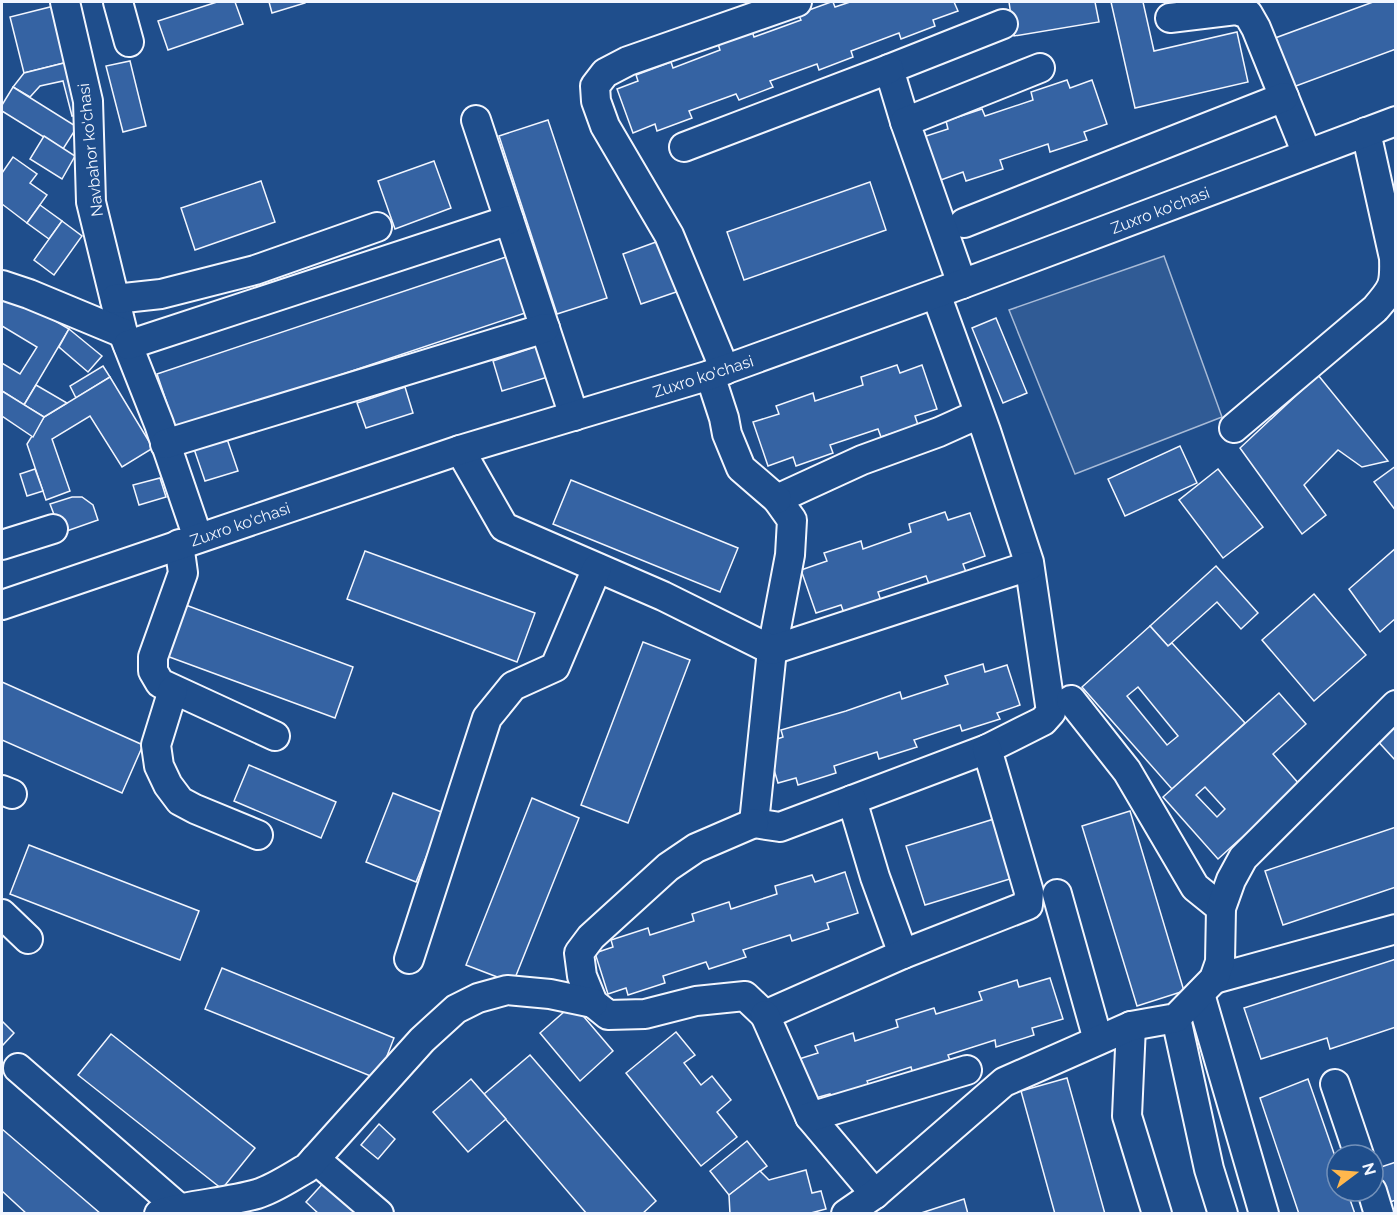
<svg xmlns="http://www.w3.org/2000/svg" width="1397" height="1215" font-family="Raleway,sans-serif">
  <rect width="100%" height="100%" fill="#1f4e8c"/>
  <polygon fill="#305b95" stroke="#a8bbd7" stroke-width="1.5" points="1164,256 1222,417 1075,474 1009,310"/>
  <g fill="#3563a3" stroke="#f2f6ff" stroke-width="1.5" fill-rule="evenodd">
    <polygon points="217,2 235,2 243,24 168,50 158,21"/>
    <polygon points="269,2 305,2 305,3 272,13"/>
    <polygon points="831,2 833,2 835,7 850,2 954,2 958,11 933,20 935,26 901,39 899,33 851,51 853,57 819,70 817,64 770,81 773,87 739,100 736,94 689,111 692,118 657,131 655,124 633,133 617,89 638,81 636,75 671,62 673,68 720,50 718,44 752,31 754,37 801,20 798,14"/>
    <polygon points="1009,2 1095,2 1099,22 1014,36"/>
    <polygon points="1111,2 1143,2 1154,51 1237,32 1248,82 1135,108"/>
    <polygon points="1373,2 1396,2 1396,49 1285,90 1267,41"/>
    <polygon points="54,6 68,62 24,73 10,17"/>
    <polygon points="130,61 146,126 123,132 106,66"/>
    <polygon points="68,62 81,114 72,116 63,81 40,86 30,97 13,87 24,73"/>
    <polygon points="1067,80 1070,88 1092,80 1107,124 1084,132 1087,140 1050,152 1048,144 1000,160 1003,169 966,181 963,172 938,181 923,137 948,129 946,121 982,109 985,116 1033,100 1031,92"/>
    <polygon points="13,87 77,127 63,149 2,111 2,105"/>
    <polygon points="548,120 607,298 557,314 499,136"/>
    <polygon points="44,136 75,156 62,179 30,159"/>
    <polygon points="13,157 37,174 30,183 47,195 27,223 2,204 2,173"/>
    <polygon points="434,161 451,208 395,229 378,181"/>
    <polygon points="261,181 275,222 195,250 181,208"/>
    <polygon points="870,182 886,230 744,280 727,232"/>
    <polygon points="40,205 62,221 49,239 27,223"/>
    <polygon points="62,221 82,236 54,275 34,260"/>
    <polygon points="667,238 685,289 641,304 623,254"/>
    <polygon points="506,257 525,313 176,430 157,374"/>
    <polygon points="6,292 69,329 24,405 2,391 2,363 20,374 37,347 2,326 2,300"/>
    <polygon points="996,318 1027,393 1003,403 972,328"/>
    <polygon points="69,329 102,356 88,372 59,347"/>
    <polygon points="541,345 551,376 502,391 493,361"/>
    <polygon points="897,365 900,373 922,365 937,409 915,416 918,425 881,437 878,429 830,445 833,453 796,466 793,457 768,466 753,422 779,414 776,406 813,393 815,401 863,385 861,377"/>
    <polygon points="103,366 110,377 76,398 70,386"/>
    <polygon points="1318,375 1388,461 1362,467 1338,450 1304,485 1326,515 1302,534 1240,448"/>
    <polygon points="110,377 153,448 122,467 90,416 52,439 70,491 46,500 27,444 44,417"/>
    <polygon points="36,385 67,403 44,417 24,405"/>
    <polygon points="405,387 413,413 366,428 357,403"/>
    <polygon points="2,391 44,417 33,437 2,416"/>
    <polygon points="226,436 238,471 205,481 193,446"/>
    <polygon points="1180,446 1197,483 1125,516 1108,479"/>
    <polygon points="1396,466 1396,511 1374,482"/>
    <polygon points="35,469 43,491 27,496 20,474"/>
    <polygon points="1218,469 1263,527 1223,558 1179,500"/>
    <polygon points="160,478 166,497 139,505 133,485"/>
    <polygon points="571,480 738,548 720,592 553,524"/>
    <polygon points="72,497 82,497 93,505 98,520 61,533 50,504"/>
    <polygon points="945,512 948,520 970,513 985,556 963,564 966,572 929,584 926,576 878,592 881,601 844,613 841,605 816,613 801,570 827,561 824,553 861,541 863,549 911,532 909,524"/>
    <polygon points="1396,548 1396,618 1380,632 1349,589"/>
    <polygon points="365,551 535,613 517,662 347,599"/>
    <polygon points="1216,566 1258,613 1241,629 1217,602 1168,646 1150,626"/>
    <polygon points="1314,594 1366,655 1314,701 1262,640"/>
    <polygon points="183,604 353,667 335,718 164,655"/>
    <path d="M1150,626L1168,646L1172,643L1245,723L1172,789L1082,687ZM1138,687L1178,736L1167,745L1127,696Z"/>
    <polygon points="643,642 690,660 628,823 581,805"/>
    <polygon points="983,664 985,672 1007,665 1020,705 997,713 1000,719 962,731 960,725 914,740 917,747 879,759 877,752 834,766 836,773 798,785 796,778 778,783 766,743 783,737 781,730 846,711 900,692 902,699 948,684 945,676"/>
    <polygon points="2,682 143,745 122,793 2,740"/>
    <path d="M1279,693L1306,724L1273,754L1300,785L1218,859L1163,797ZM1205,787L1225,809L1217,817L1196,795Z"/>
    <polygon points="1396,717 1396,761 1374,737"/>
    <polygon points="249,765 336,802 321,838 234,801"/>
    <polygon points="393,793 444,813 416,882 366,862"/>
    <polygon points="532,798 579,818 513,983 466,965"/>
    <polygon points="1130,811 1184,991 1137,1006 1082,826"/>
    <polygon points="994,819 1013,878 925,905 906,846"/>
    <polygon points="1396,827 1396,887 1283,925 1265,871"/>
    <polygon points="29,845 199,911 180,960 10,894"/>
    <polygon points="845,872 858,913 827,923 829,929 792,941 790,935 743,950 746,957 709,969 706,962 663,976 665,983 628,995 626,988 608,994 595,953 613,947 611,940 648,928 650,935 694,921 692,914 729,902 731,909 777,894 775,886 812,875 815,882"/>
    <polygon points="1396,959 1396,1027 1330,1049 1327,1038 1261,1059 1244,1008"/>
    <polygon points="222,968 394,1038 378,1079 205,1009"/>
    <polygon points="1050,978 1063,1019 1032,1028 1034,1035 996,1047 995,1040 948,1055 951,1063 913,1075 911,1067 867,1081 870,1088 832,1100 830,1094 812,1099 799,1059 818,1053 815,1046 853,1033 855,1041 898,1027 896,1020 934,1008 936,1014 982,1000 979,992 1017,980 1019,987"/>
    <polygon points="573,1004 613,1051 580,1081 540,1033"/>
    <polygon points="2,1021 14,1033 2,1046"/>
    <polygon points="676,1032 695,1055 684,1063 701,1085 712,1076 731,1100 717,1112 737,1137 701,1166 626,1073"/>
    <polygon points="111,1034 255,1148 222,1189 78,1075"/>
    <polygon points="530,1055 656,1201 642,1214 587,1214 484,1094"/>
    <polygon points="1067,1078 1105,1214 1055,1214 1021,1091"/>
    <polygon points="471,1079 506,1119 468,1152 433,1112"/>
    <polygon points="1308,1079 1337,1162 1337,1191 1347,1191 1355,1214 1299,1214 1260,1098"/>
    <polygon points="379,1124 395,1139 378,1159 361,1145"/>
    <polygon points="2,1129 101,1214 27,1214 2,1191"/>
    <polygon points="747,1141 767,1166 729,1195 710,1171"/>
    <polygon points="1396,1162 1396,1200 1390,1202 1378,1168"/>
    <polygon points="806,1170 812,1193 821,1191 826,1209 807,1214 730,1214 729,1195 760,1171 769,1180"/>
    <polygon points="326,1180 362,1214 319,1214 306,1202"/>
    <polygon points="964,1199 968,1214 918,1214"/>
  </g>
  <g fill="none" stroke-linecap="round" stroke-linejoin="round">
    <defs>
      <g id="minor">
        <polyline points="65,2 88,101 91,202 123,333 159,424 198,538"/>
        <polyline points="118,2 129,42"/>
        <polyline points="1170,18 1236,10 1248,14 1256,28 1307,154"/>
        <polyline points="476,120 574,416"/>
        <polyline points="905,122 889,69 1003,24"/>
        <polyline points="684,147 889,69"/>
        <polyline points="964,223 1284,97"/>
        <polyline points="962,284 905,122 1040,68"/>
        <polyline points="2,285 29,294 123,333"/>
        <polyline points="936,294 986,431 1029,562 1051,712 1043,721 987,749 852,800 780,827 754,823 772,650 790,555 792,520 777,499 862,460 939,432 979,414"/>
        <polyline points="115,299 161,294 255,270 377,227"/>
        <polyline points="128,345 509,220"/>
        <polyline points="725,370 669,235 605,126 596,101 595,86 605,73 628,61 797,2"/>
        <polyline points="710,375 724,418 727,434 741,468 777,499"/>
        <path d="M1234,428L1375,309C1393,288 1395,286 1394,258L1366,132"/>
        <polyline points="165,444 545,328"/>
        <polyline points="460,450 504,527 663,596 772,650 1029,566"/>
        <polyline points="179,544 183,573 153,657 153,671 160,683 275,736"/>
        <polyline points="2,545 53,529"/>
        <polyline points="2,605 460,450 710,375 962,284 1396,121"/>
        <polyline points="173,690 156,745 159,766 168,785 180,801 195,809 258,835"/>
        <polyline points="1071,700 1127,771 1195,887 1221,908"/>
        <polyline points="2,790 12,794"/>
        <polyline points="852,800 875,877 903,954"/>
        <polyline points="754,823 696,848 668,867 591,937 579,953 582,976 593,1003 608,1015 645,1014 696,1001 745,996 765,1015 903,954 1028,905 1029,892 987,749"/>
        <polyline points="1057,894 1098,1040"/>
        <polyline points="2,914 28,939"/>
        <polyline points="409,959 487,718 513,686 555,667 597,568"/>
        <polyline points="1214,979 1396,929"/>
        <polyline points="1200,994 1264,1214"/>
        <polyline points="765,1015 810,1117 875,1194"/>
        <polyline points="1176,1018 1209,1169 1223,1214"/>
        <polyline points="1131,1026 1127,1116 1157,1214"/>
        <polyline points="18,1068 179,1208"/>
        <polyline points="1335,1084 1359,1155"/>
        <polyline points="810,1117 967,1070"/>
        <polyline points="315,1159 379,1214"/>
        <polyline points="1372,1191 1379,1214"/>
        <path d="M159,1214C191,1204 225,1203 257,1194C274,1189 291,1177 307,1168L422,1040L456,1009L478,998L507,990L550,994L593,1003"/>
        <polyline points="846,1214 875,1194 1004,1082 1131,1026 1176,1018 1214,979 1220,962 1221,908 1231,880 1243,858 1396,705"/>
      </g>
    </defs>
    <use href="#minor" stroke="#f2f6ff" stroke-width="32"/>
    <use href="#minor" stroke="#1f4e8c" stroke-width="28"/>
  </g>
  <g text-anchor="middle" stroke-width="4.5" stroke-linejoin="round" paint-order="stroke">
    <g font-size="16" fill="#f2f6ff" stroke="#1f4e8c">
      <text transform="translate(90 150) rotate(-96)" y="6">Navbahor ko'chasi</text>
      <text transform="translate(1160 210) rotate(-21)" y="6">Zuxro ko'chasi</text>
      <text transform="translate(703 376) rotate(-18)" y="6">Zuxro ko'chasi</text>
      <text transform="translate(240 524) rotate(-19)" y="6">Zuxro ko'chasi</text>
    </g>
  </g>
  <rect width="1397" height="1215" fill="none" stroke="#f2f6ff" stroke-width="6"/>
  <g transform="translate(1355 1173) rotate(74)"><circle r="28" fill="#1f4e8c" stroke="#7391ba" stroke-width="1.5"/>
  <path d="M0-4.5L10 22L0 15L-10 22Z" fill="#ffb74d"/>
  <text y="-9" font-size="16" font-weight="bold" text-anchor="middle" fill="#f2f6ff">N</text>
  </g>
</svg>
